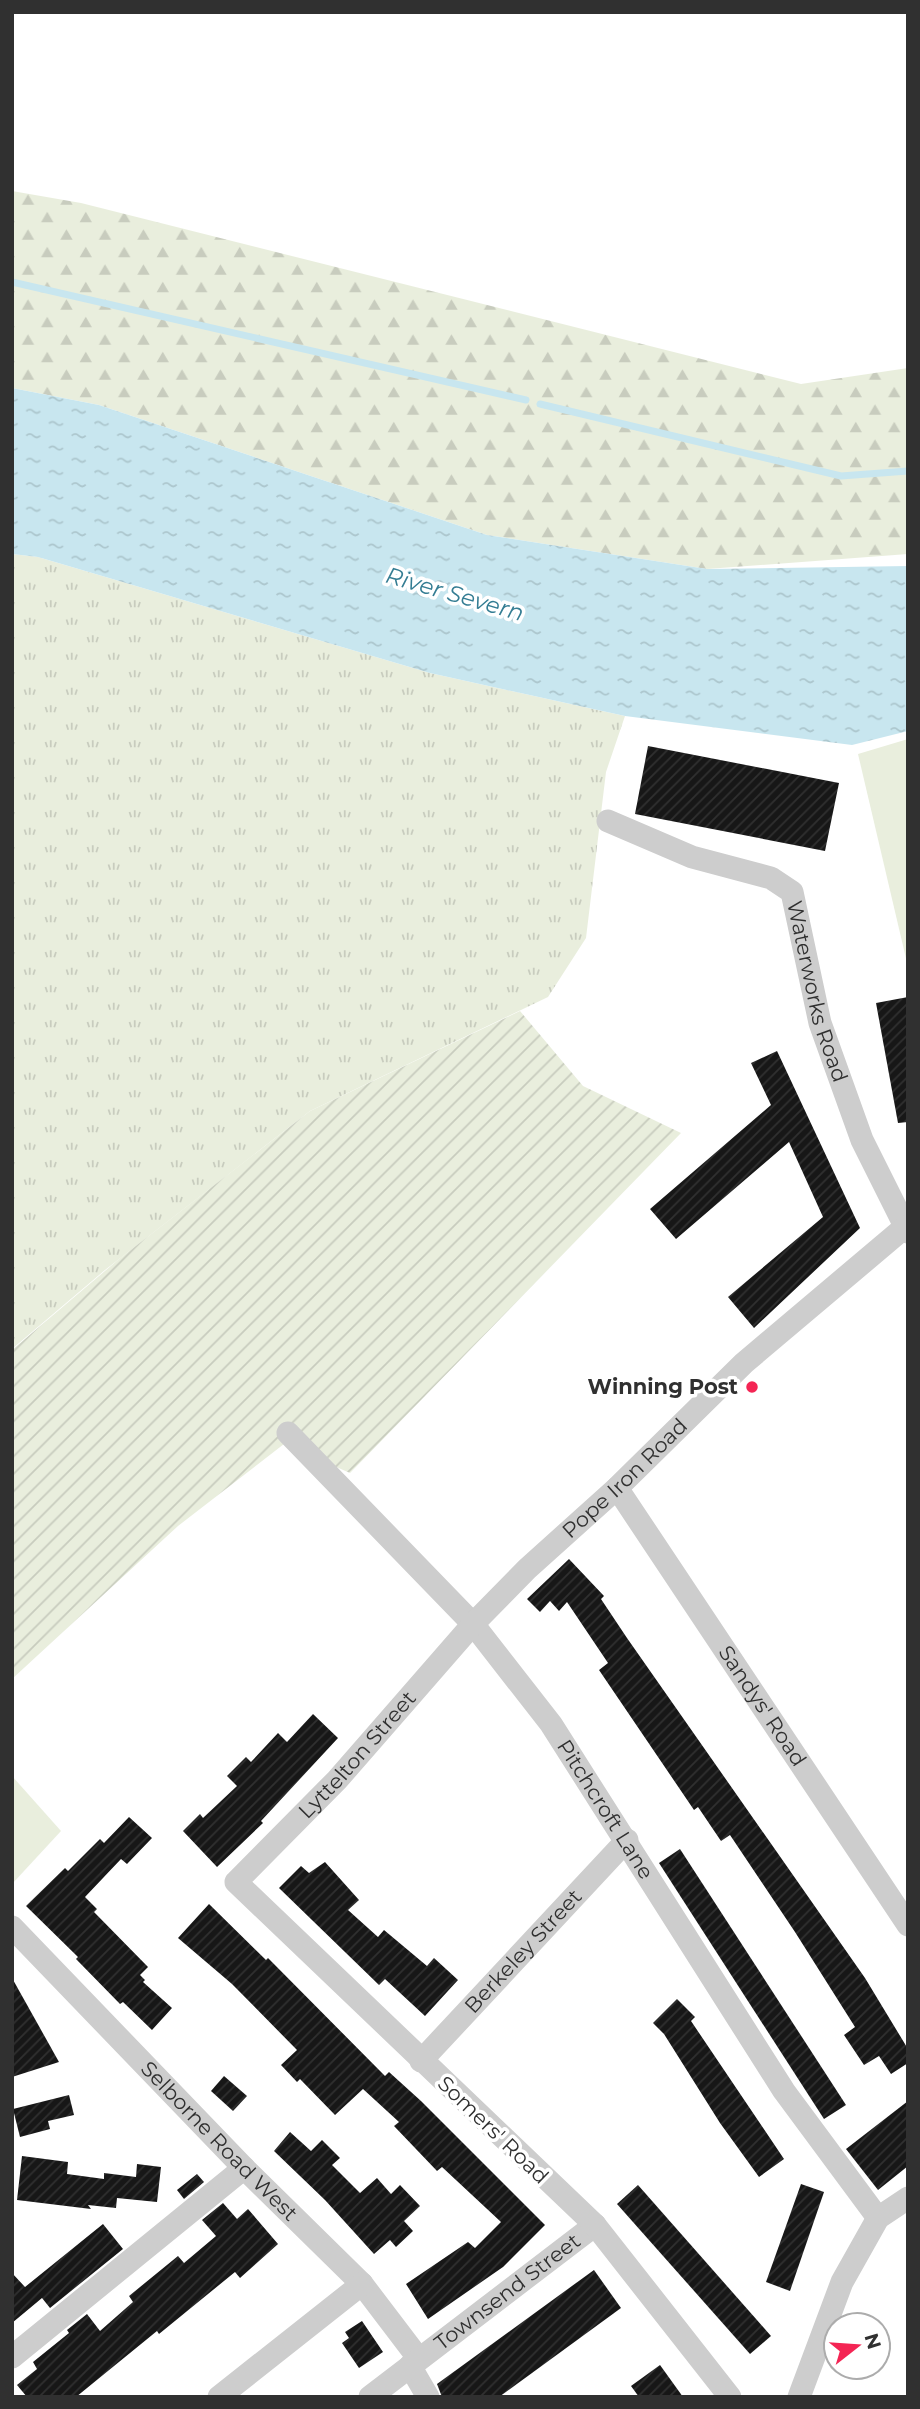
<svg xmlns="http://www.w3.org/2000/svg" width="920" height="2409" font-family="Montserrat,sans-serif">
  <defs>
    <pattern id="grass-tufts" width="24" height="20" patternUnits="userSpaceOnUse" patternTransform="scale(1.75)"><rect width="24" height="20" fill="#e9eedd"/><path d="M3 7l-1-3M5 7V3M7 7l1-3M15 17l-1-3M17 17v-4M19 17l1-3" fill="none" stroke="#c8ccbe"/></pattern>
    <pattern id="forest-firs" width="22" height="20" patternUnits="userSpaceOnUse" patternTransform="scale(1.75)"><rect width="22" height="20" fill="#e9eedd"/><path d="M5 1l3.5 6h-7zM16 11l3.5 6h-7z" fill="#c8ccbe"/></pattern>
    <pattern id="garden-furrows" width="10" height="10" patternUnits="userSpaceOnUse" patternTransform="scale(1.75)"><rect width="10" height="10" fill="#e9eedd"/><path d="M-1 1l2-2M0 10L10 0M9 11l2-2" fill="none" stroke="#c8ccbe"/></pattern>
    <pattern id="water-ripples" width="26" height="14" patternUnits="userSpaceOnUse" patternTransform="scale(1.75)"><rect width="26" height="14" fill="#c8e6ef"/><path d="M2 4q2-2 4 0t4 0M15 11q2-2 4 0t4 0" fill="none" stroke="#acc6cd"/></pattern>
    <pattern id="building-hatch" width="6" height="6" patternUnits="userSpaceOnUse" patternTransform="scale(1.75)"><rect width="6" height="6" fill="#171717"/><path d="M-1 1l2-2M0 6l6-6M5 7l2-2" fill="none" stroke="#303030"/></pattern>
  </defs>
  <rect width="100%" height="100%" fill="#fff"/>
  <polygon fill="url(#grass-tufts)" points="12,554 38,557 430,673 625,716 606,772 586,938 548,997 310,1111 105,1270 12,1349"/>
  <polygon fill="url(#forest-firs)" points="12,191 81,203 801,384 908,368 908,554 707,569 487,535 99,405 12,388"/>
  <g fill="#e9eedd">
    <polygon points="908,739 908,967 858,754"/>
    <polygon points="12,1776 61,1831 12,1884"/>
  </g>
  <polygon fill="url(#garden-furrows)" points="520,1011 583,1086 681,1133 350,1473 284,1444 178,1526 12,1679 12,1350 119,1259 310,1111"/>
  <polygon fill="url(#water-ripples)" points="12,388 99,405 487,535 707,569 908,566 908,731 852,745 625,716 430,673 38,557 12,554"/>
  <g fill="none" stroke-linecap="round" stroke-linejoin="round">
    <g stroke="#c8e6ef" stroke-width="7">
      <polyline points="12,282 526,400"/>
      <polyline points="540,404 841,476 908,471"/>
    </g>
  </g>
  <g fill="url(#building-hatch)">
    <polygon points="648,746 839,783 825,851 635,814"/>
    <polygon points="908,997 908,1122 898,1123 876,1003"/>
    <polygon points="777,1051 860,1228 754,1328 728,1297 823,1217 789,1142 676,1239 650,1209 771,1105 751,1063"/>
    <polygon points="569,1559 604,1596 601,1599 627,1638 865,1978 908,2049 908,2063 891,2074 879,2056 864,2065 844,2035 855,2027 795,1932 730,1835 721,1841 698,1807 694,1810 599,1670 608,1663 567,1602 559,1611 550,1601 540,1612 527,1599"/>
    <polygon points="313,1714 338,1738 261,1821 263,1823 217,1867 183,1831 200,1814 203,1818 237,1786 227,1776 246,1757 251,1762 278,1733 287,1742"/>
    <polygon points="129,1817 152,1838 127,1864 121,1859 85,1897 97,1909 94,1912 148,1967 140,1975 145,1980 143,1982 172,2008 152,2030 123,2002 120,2004 76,1959 78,1957 26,1906 65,1868 68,1871 100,1839 104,1843"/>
    <polygon points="680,1849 846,2105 824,2119 659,1863"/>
    <polygon points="325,1862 359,1900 348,1910 378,1937 384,1930 427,1966 434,1958 458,1980 425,2016 385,1979 379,1985 279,1888 301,1866 309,1873"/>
    <polygon points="209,1904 266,1960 268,1958 385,2076 389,2072 421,2101 545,2225 503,2267 428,2319 406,2284 468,2242 475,2248 501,2222 442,2167 437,2171 394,2126 399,2122 363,2089 335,2115 300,2079 297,2082 281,2065 297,2050 232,1984 178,1938"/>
    <polygon points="12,1978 59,2062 12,2077"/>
    <polygon points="677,1999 695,2017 691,2021 784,2159 759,2177 720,2123 664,2034 653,2023"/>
    <polygon points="224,2076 247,2096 233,2111 211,2091"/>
    <polygon points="69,2095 74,2115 48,2121 50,2129 20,2137 13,2109"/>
    <polygon points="908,2101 908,2166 878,2190 846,2149"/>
    <polygon points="290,2132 311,2151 322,2140 340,2158 332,2165 360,2193 377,2178 391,2194 400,2185 420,2206 404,2221 413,2231 396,2247 390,2240 374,2254 325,2200 274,2151"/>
    <polygon points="22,2156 68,2162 67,2174 104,2179 104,2173 136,2177 137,2164 161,2167 157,2202 117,2198 116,2208 88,2205 91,2209 17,2200"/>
    <polygon points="197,2174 204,2182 184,2199 177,2190"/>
    <polygon points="801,2184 824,2192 790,2291 766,2282"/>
    <polygon points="638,2185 771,2336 750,2354 617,2204"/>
    <polygon points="223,2203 237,2219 248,2209 278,2244 240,2278 235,2272 159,2334 157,2331 76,2397 27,2397 17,2385 37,2369 33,2362 69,2333 67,2330 87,2314 100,2331 133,2302 129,2296 178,2256 184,2263 216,2236 202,2220"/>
    <polygon points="103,2224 123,2249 50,2308 42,2298 12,2323 12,2273 25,2287"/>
    <polygon points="594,2270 621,2308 499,2397 442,2397 437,2384"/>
    <polygon points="362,2321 383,2352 359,2368 342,2343 349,2338 345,2332"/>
    <polygon points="660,2365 683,2397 639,2397 631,2386"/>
  </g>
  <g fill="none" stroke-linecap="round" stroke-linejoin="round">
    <g stroke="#cdcdcd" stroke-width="23">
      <path id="s1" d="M608,821L692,857L771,878L792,892L820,1023L862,1140L908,1232"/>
      <path id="s2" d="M288,1433L473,1624L551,1724L784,2091L878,2218"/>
      <path id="s3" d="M617,1488L908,1925"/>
      <path id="s4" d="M12,1927L244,2168L362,2284L419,2359"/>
      <path id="s5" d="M421,2061L627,1840"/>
      <polyline points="12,2357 244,2168"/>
      <polyline points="410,2366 428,2397"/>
      <polyline points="219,2397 362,2284"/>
      <path id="s6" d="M370,2397L595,2225"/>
      <path id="s7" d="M730,2397L595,2225L236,1882L337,1780L473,1624L527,1569L617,1488L744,1363L905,1227"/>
      <polyline points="799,2397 842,2282 878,2218 908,2198"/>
    </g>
  </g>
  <circle fill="#f42554" stroke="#fff" stroke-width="2.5" cx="752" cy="1387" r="7"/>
  <g text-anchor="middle" stroke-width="7" stroke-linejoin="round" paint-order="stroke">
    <g font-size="21" fill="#303030" stroke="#fff">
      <text dy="7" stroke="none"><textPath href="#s1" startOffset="301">Waterworks Road</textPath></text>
      <text dy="7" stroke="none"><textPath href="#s7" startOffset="1276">Pope Iron Road</textPath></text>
      <text dy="7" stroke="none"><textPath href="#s3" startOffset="262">Sandys' Road</textPath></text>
      <text dy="7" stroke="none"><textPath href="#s7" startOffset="891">Lyttelton Street</textPath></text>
      <text dy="7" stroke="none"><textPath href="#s2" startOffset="494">Pitchcroft Lane</textPath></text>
      <text dy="7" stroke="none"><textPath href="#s5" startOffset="150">Berkeley Street</textPath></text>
      <text transform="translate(493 2130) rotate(44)" y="7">Somers' Road</text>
      <text dy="7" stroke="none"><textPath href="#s4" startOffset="298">Selborne Road West</textPath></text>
      <text dy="7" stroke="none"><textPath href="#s6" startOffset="173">Townsend Street</textPath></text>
    </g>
    <g font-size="21" font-weight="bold" fill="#303030" stroke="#fff" text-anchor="end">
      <text x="738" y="1394">Winning Post</text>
    </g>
    <g font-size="23" font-style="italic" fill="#347d93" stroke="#fff">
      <text transform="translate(455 594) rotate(16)" y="8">River Severn</text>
    </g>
  </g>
  <rect width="920" height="2409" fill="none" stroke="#303030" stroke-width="28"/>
  <g transform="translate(857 2346) rotate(73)"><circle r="33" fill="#ffffff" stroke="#acacac" stroke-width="2"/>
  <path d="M0-5L12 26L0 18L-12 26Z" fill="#f42554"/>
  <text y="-10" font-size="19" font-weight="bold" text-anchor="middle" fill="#303030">N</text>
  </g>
</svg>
